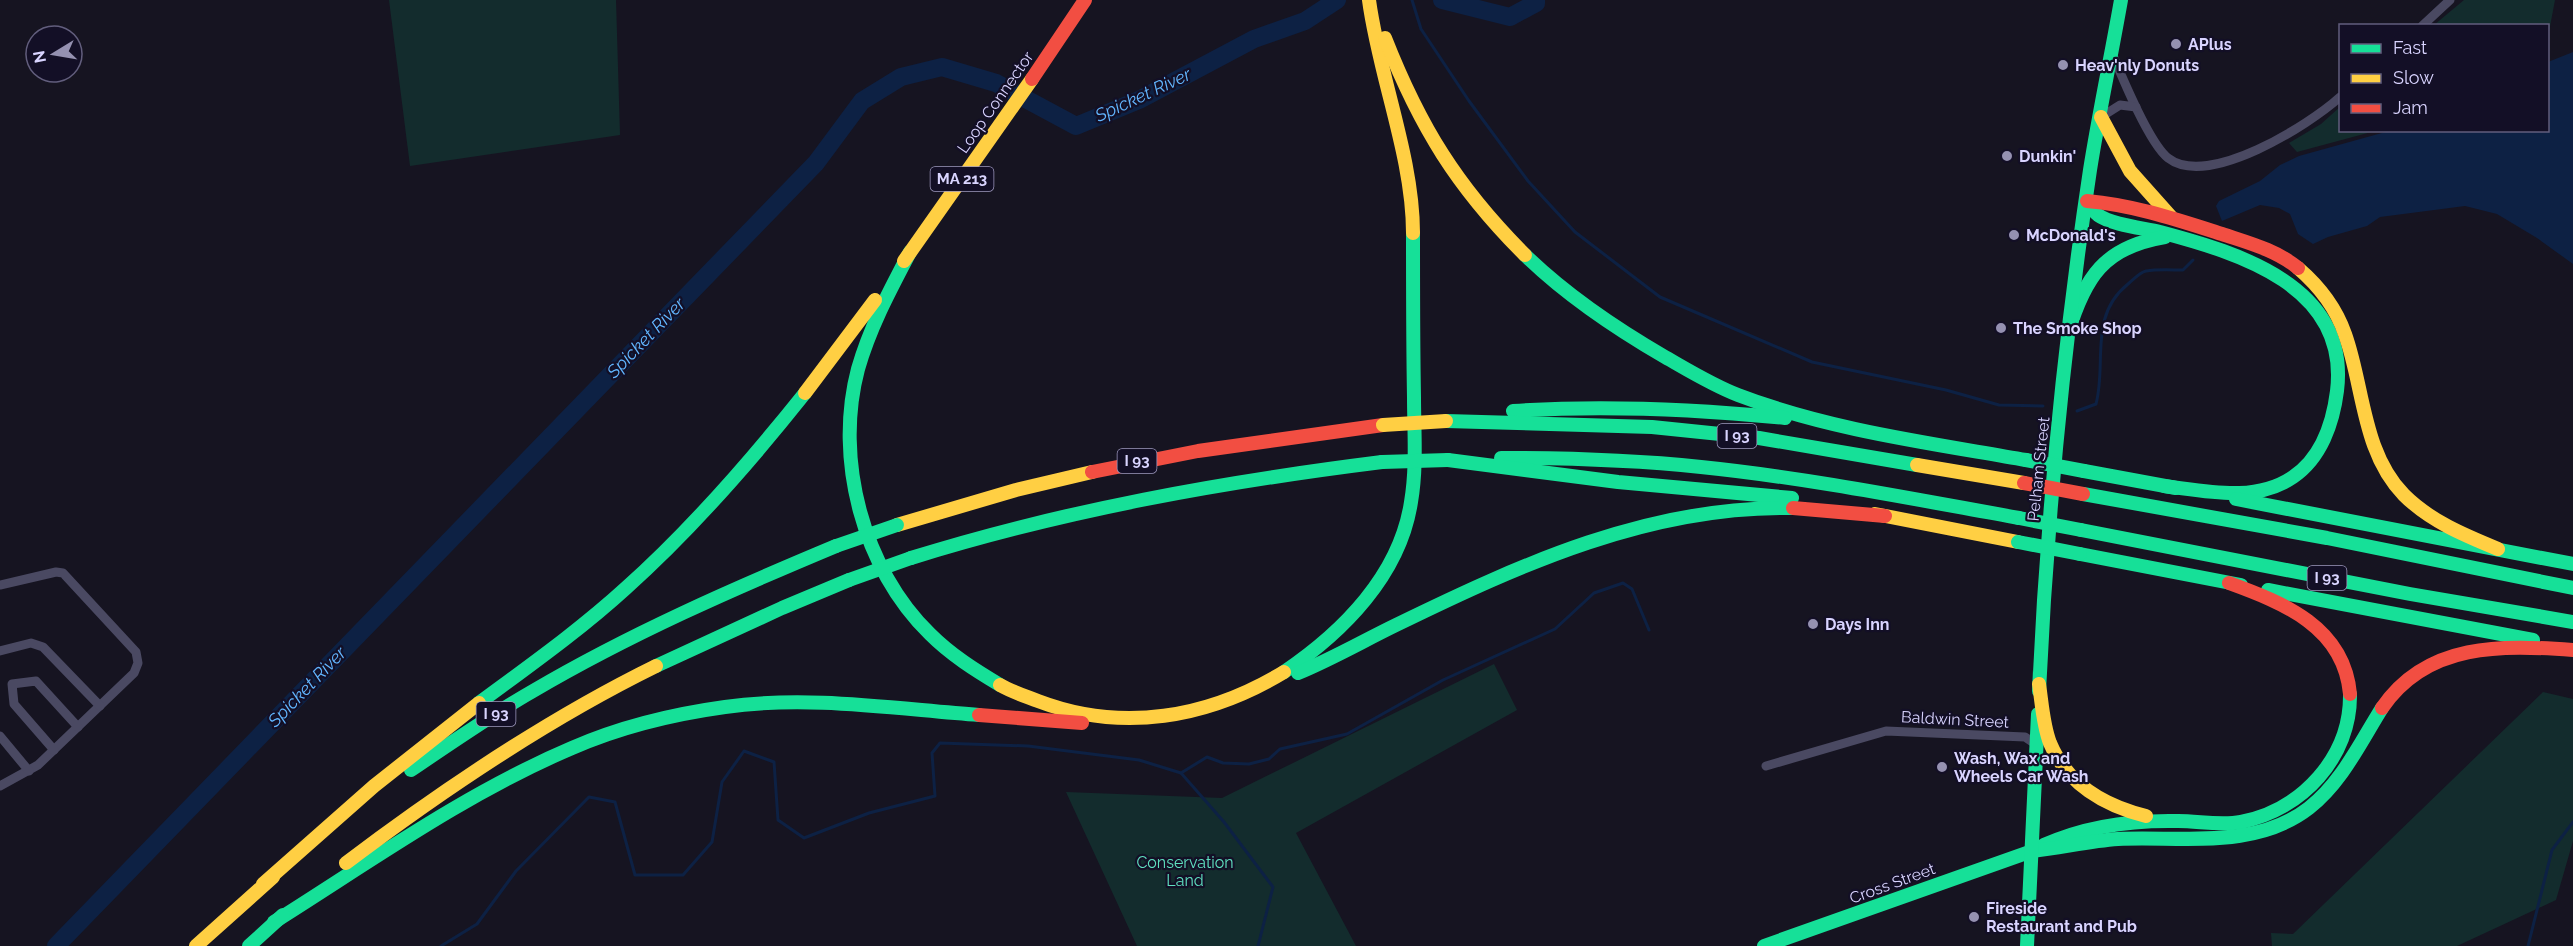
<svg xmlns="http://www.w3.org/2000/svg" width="2573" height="946" font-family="Raleway,sans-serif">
  <rect width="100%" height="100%" fill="#161421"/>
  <g fill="#132c2d">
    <polygon points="389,0 616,0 620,135 410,166"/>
    <polygon points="2464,0 2555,0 2548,37 2548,26 2434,25"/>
    <polygon points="2340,107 2340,130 2375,131 2297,152 2289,143 2321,124"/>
    <polygon points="1494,664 1517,710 1296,833 1356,946 1137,946 1066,792 1222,798"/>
    <polygon points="2543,692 2573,699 2573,841 2556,900 2457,946 2272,946 2271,933 2293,934"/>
  </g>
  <polygon fill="#0d2144" points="2573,52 2573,264 2537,238 2497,214 2465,206 2380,217 2367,226 2328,237 2313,244 2298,234 2290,214 2279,208 2260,205 2222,221 2216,206 2219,201 2260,181 2280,165 2299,156 2389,131 2548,130 2548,62"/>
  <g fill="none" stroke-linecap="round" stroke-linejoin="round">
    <g stroke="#0d2144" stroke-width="3">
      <polyline points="1412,0 1421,29 1469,101 1528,181 1575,232 1660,297 1812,362 1946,390 1999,405 2043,406"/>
      <path d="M2077,411L2096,404C2107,363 2088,316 2128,284C2133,280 2140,272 2146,271C2157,269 2171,270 2183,270L2193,260"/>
      <polyline points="1181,773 1207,757 1223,763 1249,764 1269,759 1280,749 1347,734 1443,680 1555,629 1594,593 1623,583 1632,589 1649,630"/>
      <polyline points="441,946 477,924 516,871 589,797 615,802 635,875 683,875 712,842 722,782 744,751 774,762 778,820 804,838 869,813 935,796 932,753 940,743 1028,746 1139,760 1181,773 1224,822 1273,887 1258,946"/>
      <polyline points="2528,946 2552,850 2573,822"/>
    </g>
    <g stroke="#0d2144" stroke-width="18">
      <polyline points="1442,0 1510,17 1536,3 1536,0"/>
      <polyline points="56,946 816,163 862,101 901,77 942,67 996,83 1076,126 1139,100 1254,39 1305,21 1337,0"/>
    </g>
    <g stroke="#4a4962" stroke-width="9">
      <polyline points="2422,26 2450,0"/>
      <path d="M2112,53C2122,77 2149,143 2168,158C2208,189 2309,125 2340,97"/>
      <polyline points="2101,117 2120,105 2136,107"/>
      <polyline points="0,585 56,572 63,573 136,652 138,663 134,673 38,765 0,786"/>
      <polyline points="0,651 31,643 43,647 100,706"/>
      <polyline points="0,736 29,771"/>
      <polyline points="54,750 14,704 12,684 36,681 78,727"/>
      <polyline points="1766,766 1886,731 2025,737 2037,745"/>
    </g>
    <g stroke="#16e098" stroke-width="14">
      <path d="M2087,201C2090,206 2094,212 2098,215C2112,225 2143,228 2160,232C2239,253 2350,286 2337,391C2333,423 2321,458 2293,477C2255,503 2206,491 2164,486"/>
      <path d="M910,252C890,290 870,327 858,369C834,459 863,569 930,634C951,655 975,670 1000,685"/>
      <path d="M1525,255C1567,296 1615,328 1665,357C1688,370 1712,385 1738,395C1829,430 1930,443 2026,460"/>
      <path d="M2068,333C2085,277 2104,247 2165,237"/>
      <path d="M1513,411C1604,405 1694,409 1785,418"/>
      <polyline points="1446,421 1652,427 1759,438 1917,465"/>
      <path d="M1501,458C1568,458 1634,460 1701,467C1808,478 1913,499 2019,518"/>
      <polyline points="1448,460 1618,482 1792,498"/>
      <polyline points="2084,471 2176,488"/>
      <polyline points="2083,494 2327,538 2573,588"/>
      <polyline points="2236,499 2573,564"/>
      <polyline points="2081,530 2410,594 2573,622"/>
      <polyline points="2080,554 2241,585"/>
      <path d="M911,558C1065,510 1222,482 1382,462"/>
      <polyline points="2268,590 2533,640"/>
      <polyline points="656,666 782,608 849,580"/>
      <path d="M1284,672C1343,632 1400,575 1411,502C1417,467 1414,431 1414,397C1413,342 1413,287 1413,233"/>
      <path d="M1298,673C1332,659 1363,641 1396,625C1521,564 1651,505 1793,508"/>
      <path d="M2039,691C2047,517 2064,343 2090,170C2099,113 2111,57 2121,0"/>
      <path d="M479,703C529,666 580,630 626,588C692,529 750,462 805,393"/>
      <path d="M411,770C451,743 491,715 533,691C630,634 733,589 836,546"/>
      <path d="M2044,845C2086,826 2131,820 2178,821C2199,821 2220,826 2241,822C2302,810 2351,757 2350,694"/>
      <path d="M2032,851C2061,848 2089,841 2118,839C2182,836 2255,850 2309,808C2342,782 2360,743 2382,708"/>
      <path d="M274,922C371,861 466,793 572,748C620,727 674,714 725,707C808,695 896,709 979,715"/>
      <polyline points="249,946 283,915"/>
      <polyline points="1764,946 2032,851"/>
      <polyline points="2027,946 2038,714"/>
    </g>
    <g stroke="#ffcf43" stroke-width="14">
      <path d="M1369,0C1379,76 1413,157 1413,233"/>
      <path d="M1385,38C1420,127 1457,187 1525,255"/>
      <polyline points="2101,117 2130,171 2171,217"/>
      <polyline points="904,261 1032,79"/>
      <path d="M2298,268C2319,286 2336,308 2345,334C2364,387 2362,452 2404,495C2430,521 2464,535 2498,549"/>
      <polyline points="805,393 875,300"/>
      <polyline points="1917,465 2024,483"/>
      <polyline points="1875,514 2018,542"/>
      <polyline points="897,525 1016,490 1092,472"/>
      <path d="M2039,684C2042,704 2043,725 2050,743C2067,784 2105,806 2146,816"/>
      <path d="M1000,685C1012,692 1025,696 1038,701C1122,733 1208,718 1284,672"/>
      <path d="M346,863C444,789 546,720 656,666"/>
      <polyline points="263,884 374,786 479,703"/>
      <polyline points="196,946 273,877"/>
    </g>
    <g stroke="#f24e42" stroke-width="14">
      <polyline points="1032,79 1085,0"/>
      <path d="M2087,201C2134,205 2178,220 2222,234C2249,243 2276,250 2298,268"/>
      <polyline points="1092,472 1198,451 1383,425"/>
      <polyline points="1793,508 1885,516"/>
      <path d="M2229,583C2284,603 2344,627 2350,694"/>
      <path d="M2382,708C2427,642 2502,645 2573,650"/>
      <polyline points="979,715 1082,723"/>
    </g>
    <g stroke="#16e098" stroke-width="14">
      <polyline points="2026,460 2084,471"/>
      <polyline points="1382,462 1448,460"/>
      <polyline points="2019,518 2081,530"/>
      <polyline points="2018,542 2080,554"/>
      <polyline points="836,546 897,525"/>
      <polyline points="849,580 911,558"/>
    </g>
    <polyline stroke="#ffcf43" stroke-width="14" points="1383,425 1446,421"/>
    <polyline stroke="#f24e42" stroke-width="14" points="2024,483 2083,494"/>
  </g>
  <g fill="#9591b1" stroke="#130f26" stroke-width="2">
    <circle cx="2176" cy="44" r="6"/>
    <circle cx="2063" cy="65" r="6"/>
    <circle cx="2007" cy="156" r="6"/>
    <circle cx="2014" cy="235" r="6"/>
    <circle cx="2001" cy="328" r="6"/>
    <circle cx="1813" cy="624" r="6"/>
    <circle cx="1942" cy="767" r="6"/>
    <circle cx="1974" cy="917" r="6"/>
  </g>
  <g text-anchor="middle" stroke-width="4.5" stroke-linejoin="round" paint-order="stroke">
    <g fill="#130f26" stroke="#9e99be" stroke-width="1.5">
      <rect x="930.5" y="167" width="63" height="24" rx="4.5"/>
      <rect x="1717.5" y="424" width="39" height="24" rx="4.5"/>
      <rect x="1117.5" y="449" width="39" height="24" rx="4.5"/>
      <rect x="2307.5" y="566" width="39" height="24" rx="4.5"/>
      <rect x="476.5" y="702" width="39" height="24" rx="4.5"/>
    </g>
    <g font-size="15" font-weight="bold" fill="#d9d4ff">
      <text x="962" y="184">MA 213</text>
      <text x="1737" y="441">I 93</text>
      <text x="1137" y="466">I 93</text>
      <text x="2327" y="583">I 93</text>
      <text x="496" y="719">I 93</text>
    </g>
    <g font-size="16" font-weight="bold" fill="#d9d4ff" stroke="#130f26" text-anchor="start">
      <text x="2188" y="50">APlus</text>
      <text x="2075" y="71">Heav'nly Donuts</text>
      <text x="2019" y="162">Dunkin'</text>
      <text x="2026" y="241">McDonald's</text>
      <text x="2013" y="334">The Smoke Shop</text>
      <text x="1825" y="630">Days Inn</text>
      <text x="1954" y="764">Wash, Wax and<tspan x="1954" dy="18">Wheels Car Wash</tspan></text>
      <text x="1986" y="914">Fireside<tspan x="1986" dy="18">Restaurant and Pub</tspan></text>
    </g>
    <g font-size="16" fill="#d9d4ff" stroke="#130f26">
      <text transform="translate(995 102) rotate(-55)" y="6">Loop Connector</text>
      <text transform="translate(2038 469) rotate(-84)" y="6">Pelham Street</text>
      <text transform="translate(1955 719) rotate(3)" y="6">Baldwin Street</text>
      <text transform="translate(1892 883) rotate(-20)" y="6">Cross Street</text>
    </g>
    <g font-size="16" fill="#5fe0c0" stroke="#130f26">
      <text x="1185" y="868">Conservation<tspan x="1185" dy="18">Land</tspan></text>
    </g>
    <g font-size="18" font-style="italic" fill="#62b6ff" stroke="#130f26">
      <text transform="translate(1143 95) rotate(-25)" y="6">Spicket River</text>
      <text transform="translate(646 338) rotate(-46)" y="6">Spicket River</text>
      <text transform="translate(307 687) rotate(-46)" y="6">Spicket River</text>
    </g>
  </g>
  <rect x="2339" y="24" width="210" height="108" fill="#130f26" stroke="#625e7d" stroke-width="1.5"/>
  <rect x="2351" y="44" width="30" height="9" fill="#16e098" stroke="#625e7d" stroke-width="1.5"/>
  <text x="2393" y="54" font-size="18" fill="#d9d4ff">Fast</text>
  <rect x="2351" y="74" width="30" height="9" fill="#ffcf43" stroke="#625e7d" stroke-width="1.5"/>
  <text x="2393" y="84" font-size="18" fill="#d9d4ff">Slow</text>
  <rect x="2351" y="104" width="30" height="9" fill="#f24e42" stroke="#625e7d" stroke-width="1.5"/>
  <text x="2393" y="114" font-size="18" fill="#d9d4ff">Jam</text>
  <g transform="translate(54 54) rotate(259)"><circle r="28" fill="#130f26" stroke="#625e7d" stroke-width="1.5"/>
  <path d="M0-4.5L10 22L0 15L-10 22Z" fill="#9591b1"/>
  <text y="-9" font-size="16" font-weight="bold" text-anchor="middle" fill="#d9d4ff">N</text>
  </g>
</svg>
